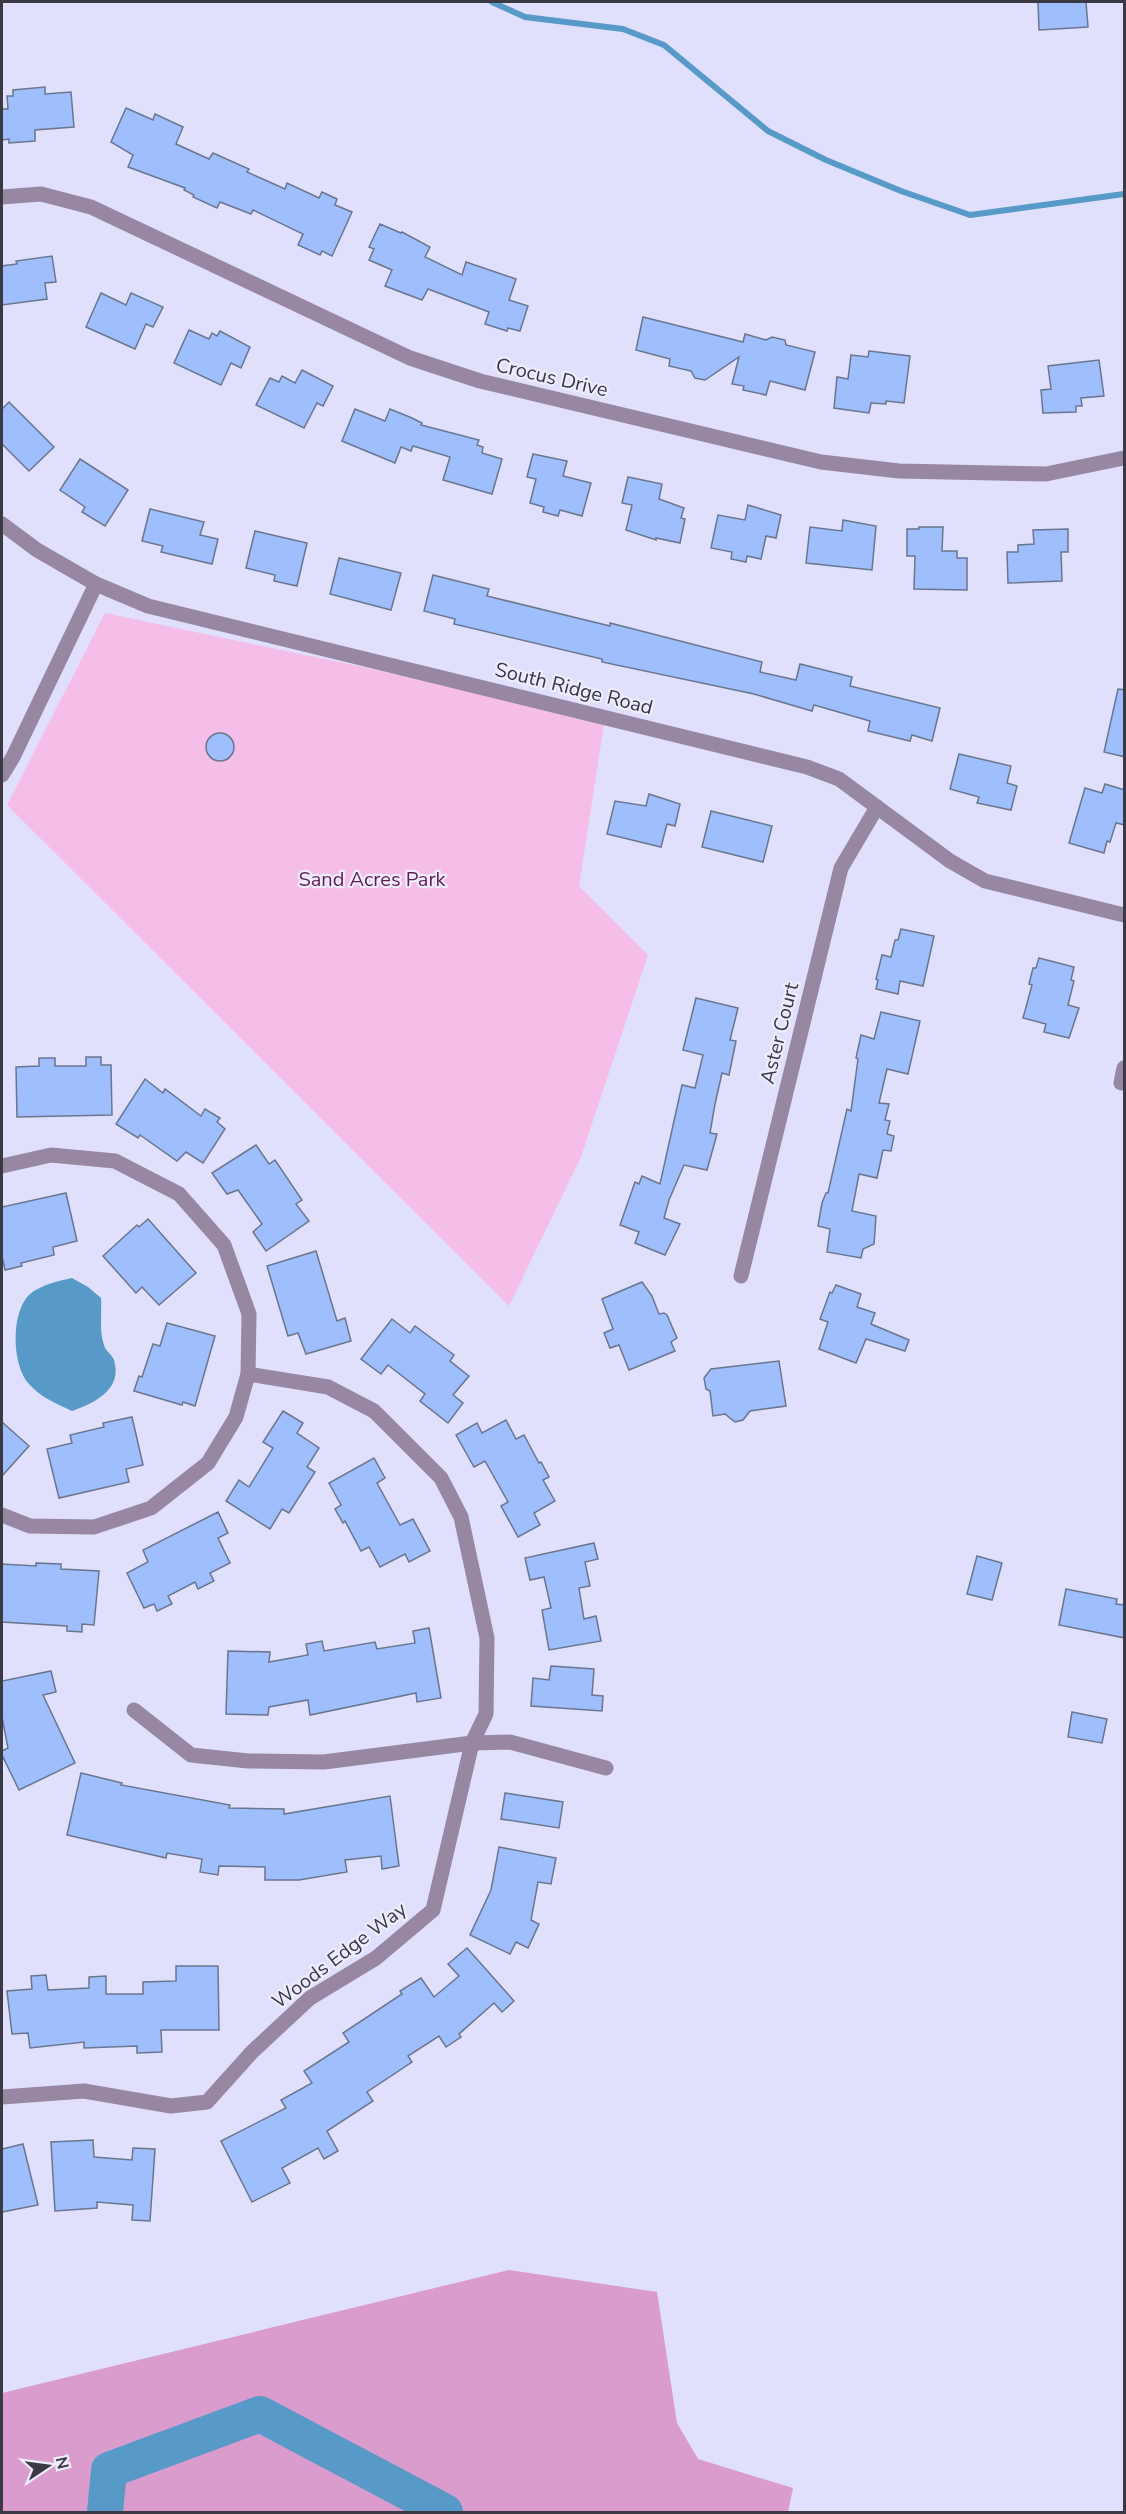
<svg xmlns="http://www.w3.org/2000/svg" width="1126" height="2514" font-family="'Nunito Sans',sans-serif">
  <rect width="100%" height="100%" fill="#e0dffc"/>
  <polygon fill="#f4bee8" points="105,613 605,718 579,886 648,955 581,1157 509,1306 7,805"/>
  <polygon fill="#da9ccd" points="509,2270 657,2292 677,2423 698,2459 793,2488 788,2512 2,2512 2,2393"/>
  <path fill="#579ac8" d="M72,1278L88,1287L101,1298C102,1313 99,1331 104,1345C105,1351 112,1354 114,1360C123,1390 94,1403 72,1411C57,1404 40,1397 29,1384C12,1366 10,1312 30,1294C41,1285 58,1281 72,1278Z"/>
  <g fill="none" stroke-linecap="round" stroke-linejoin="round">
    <polyline stroke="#579ac8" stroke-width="6" points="492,2 525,17 623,29 664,45 768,131 826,160 901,191 970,215 1124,194"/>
    <polyline stroke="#579ac8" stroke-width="36" points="105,2512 109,2470 260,2414 445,2512"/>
  </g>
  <g fill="#9ebefd" stroke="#6a768d" stroke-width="1.5">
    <polygon points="1038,2 1086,2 1088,27 1039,30"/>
    <polygon points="45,87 45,94 71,92 74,127 35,130 35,141 9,143 9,139 2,140 2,109 8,109 7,96 13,96 13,90"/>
    <polygon points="126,108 153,120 155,114 183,127 176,144 209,159 213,153 249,169 247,172 285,189 287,183 319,198 322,192 337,199 335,205 352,212 332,256 322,251 320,255 298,245 303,234 253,210 251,214 220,202 217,208 193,197 194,195 184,190 185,188 128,167 133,155 111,142"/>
    <polygon points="380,224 401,233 402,232 430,247 425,257 462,275 466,262 516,279 509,300 528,306 520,331 508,328 507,331 485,324 489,312 428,289 422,300 385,286 392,270 369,260 374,249 369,247"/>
    <polygon points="52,256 56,282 45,283 47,299 2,305 2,266 17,264 16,261"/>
    <polygon points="101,293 126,305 131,293 163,307 153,327 146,324 135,349 86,327"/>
    <polygon points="643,317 743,342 745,334 766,340 772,337 785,340 786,345 815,352 805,390 770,381 766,395 743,390 744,386 732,384 739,357 705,380 695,378 691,371 669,366 670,359 636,350"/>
    <polygon points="189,330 209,339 212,333 217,336 220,331 250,347 241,368 231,363 221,385 174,363"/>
    <polygon points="869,351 910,356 904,403 886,401 886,404 871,403 869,413 834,408 837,377 848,379 851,355 868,357"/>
    <polygon points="1099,360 1104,396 1081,398 1082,406 1076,406 1076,412 1043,413 1041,390 1051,389 1048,366"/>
    <polygon points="302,370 333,386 323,406 317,403 304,428 256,405 270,378 279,382 282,376 295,383"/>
    <polygon points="9,402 54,447 29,471 2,444 2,409"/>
    <polygon points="355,409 385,421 390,409 412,418 422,423 421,425 479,440 477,445 483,447 482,453 502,459 492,494 443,480 450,457 413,446 411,451 401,447 395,463 342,441"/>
    <polygon points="533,454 567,461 563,476 591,483 582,516 560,510 558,516 543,512 544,507 530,503 536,479 527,477"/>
    <polygon points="80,459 128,490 105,526 82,512 85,507 60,490"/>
    <polygon points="628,477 662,484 659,499 684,508 681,518 685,519 680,543 656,538 656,540 626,530 632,505 622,503"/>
    <polygon points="748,505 781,515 776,538 766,536 761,559 747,556 746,562 731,559 732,552 711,548 718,515 745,520"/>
    <polygon points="150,509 204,522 200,535 218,539 212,564 161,552 163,546 142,541"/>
    <polygon points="843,520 876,526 872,570 806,563 810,527 842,531"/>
    <polygon points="919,527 943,527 942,551 957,551 957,558 967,558 967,590 914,589 915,556 907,556 907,529 919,529"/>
    <polygon points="1068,529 1068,552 1061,552 1062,581 1008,583 1007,552 1018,552 1018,545 1034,544 1033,530"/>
    <polygon points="255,531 307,543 297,586 274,581 275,575 246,568"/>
    <polygon points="339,558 401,573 391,610 330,594"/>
    <polygon points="433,575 489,589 487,596 610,626 610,623 762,662 760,672 796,680 800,664 852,677 850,686 940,708 932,741 912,735 910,741 868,731 870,721 814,705 812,711 754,694 602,662 602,659 454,624 455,619 424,611"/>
    <polygon points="1118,689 1125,690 1125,757 1104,752"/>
    <circle cx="220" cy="747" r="14"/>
    <polygon points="959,754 1011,766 1007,783 1017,786 1011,810 977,803 979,797 950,789"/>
    <polygon points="1105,784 1125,790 1125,825 1116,823 1110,842 1107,841 1104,853 1069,843 1085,788 1102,793"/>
    <polygon points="649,794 680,804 675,826 667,824 661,847 607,834 615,801 646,806"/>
    <polygon points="711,811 772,826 763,862 702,847"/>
    <polygon points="901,929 934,936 923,986 900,981 898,994 876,989 878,980 876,979 882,955 891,957 895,940 898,940"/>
    <polygon points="1039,958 1074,967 1071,980 1074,981 1068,1005 1079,1008 1069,1038 1044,1032 1046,1024 1023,1018 1032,985 1029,984 1033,968 1036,968"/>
    <polygon points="696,998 738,1008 730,1040 736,1041 729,1075 722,1073 715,1104 710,1133 717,1134 707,1170 684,1165 669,1200 664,1218 680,1224 665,1255 635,1243 639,1232 620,1225 635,1182 639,1184 642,1176 660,1184 682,1085 695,1088 703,1055 683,1050"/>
    <polygon points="881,1012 920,1021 908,1074 887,1069 879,1103 889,1104 885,1120 890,1121 887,1134 894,1136 891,1151 883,1150 877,1178 859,1174 852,1211 876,1216 874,1244 863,1249 861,1258 827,1252 830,1229 818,1226 822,1203 826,1193 828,1193 847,1109 851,1111 858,1059 856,1058 861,1035 874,1039"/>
    <polygon points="86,1057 101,1057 101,1065 111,1065 112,1115 17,1117 16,1067 39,1066 39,1058 55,1058 55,1066 86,1066"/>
    <polygon points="145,1079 163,1093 165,1089 201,1116 205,1109 220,1118 217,1122 225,1129 203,1163 186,1152 177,1161 140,1135 138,1138 116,1124"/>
    <polygon points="256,1145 269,1164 275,1160 302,1200 296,1204 309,1221 266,1251 253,1232 262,1224 238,1190 227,1194 212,1173"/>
    <polygon points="66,1193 77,1241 53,1247 54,1255 21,1263 22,1266 5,1270 2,1256 2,1207"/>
    <polygon points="148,1219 196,1273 159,1305 142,1287 136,1293 103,1256 137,1225 139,1227"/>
    <polygon points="316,1251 337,1321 345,1318 351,1341 306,1354 298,1333 288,1336 267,1266"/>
    <polygon points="642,1282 652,1296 659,1314 664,1313 667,1315 677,1338 671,1342 675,1351 629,1370 619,1345 610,1348 604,1333 613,1329 602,1299"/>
    <polygon points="836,1285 861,1294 857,1307 875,1313 871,1324 909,1340 905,1351 866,1339 856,1363 819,1349 828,1322 820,1319 830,1292 832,1293"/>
    <polygon points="392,1319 410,1333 415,1326 442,1346 454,1355 450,1361 469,1376 453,1395 463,1403 448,1423 420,1401 425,1394 388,1365 381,1374 361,1359"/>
    <polygon points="167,1323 215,1336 195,1406 183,1402 182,1405 134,1391 139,1376 142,1377 153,1344 160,1346"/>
    <polygon points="779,1361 786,1406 750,1411 743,1420 735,1422 725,1414 713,1416 710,1391 706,1389 704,1378 711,1369"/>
    <polygon points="283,1411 303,1423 297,1433 319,1448 307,1467 315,1472 289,1513 282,1509 270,1529 226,1501 239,1480 249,1487 273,1448 263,1442"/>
    <polygon points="132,1417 143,1465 126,1469 129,1482 59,1498 47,1449 72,1443 70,1435 104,1427 103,1423"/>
    <polygon points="506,1420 516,1439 524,1435 539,1463 541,1462 549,1477 543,1480 555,1501 534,1513 540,1525 518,1537 501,1506 508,1502 485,1461 474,1467 456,1435 477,1423 482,1433"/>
    <polygon points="2,1422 29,1446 2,1476"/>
    <polygon points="374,1458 385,1478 377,1483 400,1525 413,1519 430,1551 409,1562 405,1554 380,1567 369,1547 361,1551 345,1521 343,1523 335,1509 341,1505 329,1483"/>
    <polygon points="218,1512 228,1533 218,1538 230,1563 210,1573 214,1581 198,1589 195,1582 168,1596 172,1604 157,1611 154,1604 144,1608 127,1573 148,1562 143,1550"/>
    <polygon points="594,1543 598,1559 585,1562 590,1586 579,1588 584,1619 596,1616 601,1641 549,1650 542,1610 551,1608 544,1577 530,1580 525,1558"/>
    <polygon points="977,1556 1002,1563 992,1600 967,1594"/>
    <polygon points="36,1563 61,1564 61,1569 99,1571 94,1625 82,1624 82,1632 67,1631 67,1626 2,1622 2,1564 36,1566"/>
    <polygon points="1066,1589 1117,1599 1116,1604 1125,1605 1125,1638 1059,1625"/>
    <polygon points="429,1628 441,1698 417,1702 416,1693 310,1715 308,1700 269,1707 268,1715 226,1714 228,1651 270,1652 269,1662 308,1655 306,1644 322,1641 324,1651 375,1642 377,1649 415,1643 413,1631"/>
    <polygon points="551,1666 594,1669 592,1695 603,1696 602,1711 531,1706 533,1678 549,1680"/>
    <polygon points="51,1671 56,1692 43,1695 75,1763 19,1790 2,1755 2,1751 8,1748 2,1717 2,1681"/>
    <polygon points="1072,1712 1107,1719 1102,1743 1068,1737"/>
    <polygon points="81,1773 122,1783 121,1785 230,1805 229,1808 284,1809 284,1814 390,1796 399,1866 382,1869 381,1856 345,1860 347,1872 299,1880 265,1880 265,1867 219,1866 218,1875 200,1872 202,1859 167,1853 166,1858 67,1835"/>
    <polygon points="505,1793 563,1802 559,1828 501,1819"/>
    <polygon points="499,1847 556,1858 551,1884 538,1882 531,1920 539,1924 528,1948 516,1942 510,1954 470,1935 491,1890"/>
    <polygon points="467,1948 514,2001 502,2012 494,2003 459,2034 461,2037 446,2047 439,2036 408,2056 412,2062 367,2092 373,2101 327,2131 338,2151 324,2159 318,2148 282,2168 290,2183 252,2202 221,2141 286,2108 281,2100 312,2083 304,2071 349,2042 343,2033 402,1994 400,1991 421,1978 434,1997 459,1976 448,1964"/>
    <polygon points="176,1966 218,1966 219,2030 161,2030 162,2052 137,2053 137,2046 84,2048 84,2042 30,2048 28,2033 12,2034 7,1991 32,1989 31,1976 46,1975 48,1990 89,1988 89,1977 106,1976 106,1994 143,1994 143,1982 176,1981"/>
    <polygon points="93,2140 94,2157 132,2160 133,2148 155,2149 150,2221 132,2220 133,2205 97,2202 97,2208 55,2211 51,2142"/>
    <polygon points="23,2144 38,2205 2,2212 2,2149"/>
  </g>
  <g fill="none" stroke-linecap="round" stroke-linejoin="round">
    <g stroke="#9787a2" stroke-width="15">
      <polyline points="2,197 41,194 91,207 410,358 480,381 821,462 899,471 1046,474 1124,458"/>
      <polyline points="2,524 37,550 96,584 148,606 807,767 839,779 950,861 985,881 1124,915"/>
      <polyline points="2,775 13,757 96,584"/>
      <polyline points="1121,1083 1124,1068"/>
      <polyline points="2,1166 51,1155 115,1161 179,1194 224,1245 249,1314 248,1374 236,1417 208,1463 151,1508 94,1527 30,1526 2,1515"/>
      <polyline points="741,1276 841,868 877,807"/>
      <polyline points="134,1710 191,1755 248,1761 324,1762 472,1743 510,1742 606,1768"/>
      <polyline points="2,2097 84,2091 171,2106 207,2102 252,2052 310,1998 376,1958 433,1910 472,1743 486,1714 487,1638 461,1517 441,1478 374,1411 328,1387 248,1374"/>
    </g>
  </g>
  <g text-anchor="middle" stroke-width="4.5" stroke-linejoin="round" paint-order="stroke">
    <g font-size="20" fill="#3a3944" stroke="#eeedff">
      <text transform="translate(552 377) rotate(13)" y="7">Crocus Drive</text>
      <text transform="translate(574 688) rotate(14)" y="7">South Ridge Road</text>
      <text transform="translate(779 1033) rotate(-76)" y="7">Aster Court</text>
      <text transform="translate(339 1955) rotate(-37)" y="7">Woods Edge Way</text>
    </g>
    <g font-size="20" fill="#641c59" stroke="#eeedff">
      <text x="372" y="886">Sand Acres Park</text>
    </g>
  </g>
  <rect width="1126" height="2514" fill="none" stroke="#3a3944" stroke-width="6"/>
  <g transform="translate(48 2466) rotate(77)" stroke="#eeedff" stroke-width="4.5" paint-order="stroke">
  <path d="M0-4.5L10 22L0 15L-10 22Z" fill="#3a3944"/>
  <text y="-9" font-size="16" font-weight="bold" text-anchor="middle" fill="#3a3944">N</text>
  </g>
</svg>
